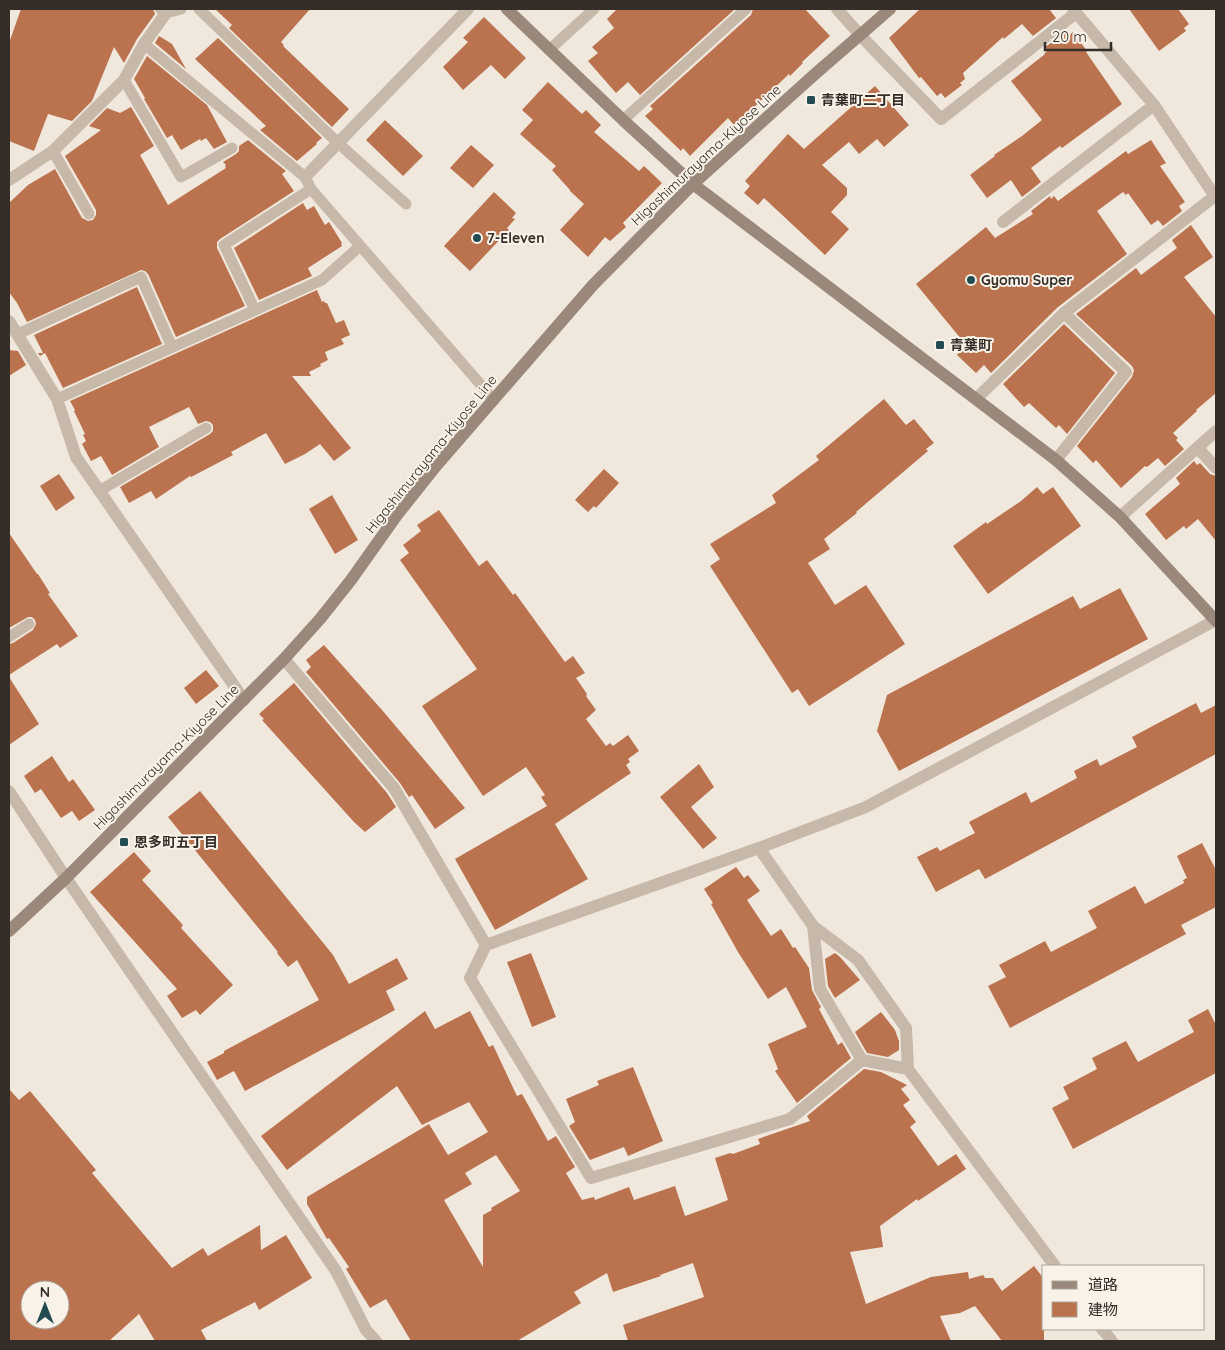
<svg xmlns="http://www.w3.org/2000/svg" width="1225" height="1350" font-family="Quicksand,'Noto Sans JP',sans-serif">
  <rect width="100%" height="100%" fill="#f0e8dc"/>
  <g fill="#bb734f" fill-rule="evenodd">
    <polygon points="21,9 153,9 155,14 137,39 124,63 114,47 92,101 72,121 48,114 34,151 9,141 9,43"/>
    <polygon points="215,9 310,9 281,42 284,45 283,46 349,109 332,127 229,28 232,25"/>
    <polygon points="617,9 735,9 640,95 628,82 616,93 588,61 598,53 592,47 614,28 607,19"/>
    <polygon points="753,9 805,9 830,36 802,62 803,63 790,76 789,74 746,115 734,125 728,118 690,156 683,148 681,151 645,116 653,109 650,106 751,15"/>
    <polygon points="920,9 1049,9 1056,18 1033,36 1022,24 1004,39 1003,37 963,73 965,79 960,83 962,85 945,98 941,93 937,96 921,77 919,78 889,38"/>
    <polygon points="1129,9 1178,9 1189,24 1184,28 1186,31 1159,51"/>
    <polygon points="484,17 526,58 505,79 491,65 463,90 443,67 468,42 463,38"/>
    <polygon points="1065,32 1068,36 1073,32 1087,51 1086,52 1122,104 1062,148 1060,146 1031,168 1041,182 1022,197 1011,180 987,198 970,175 995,156 994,155 1022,136 1042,120 1011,81 1045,54 1044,54 1047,51 1044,48"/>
    <polygon points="159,36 172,44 186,69 155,43"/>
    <polygon points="218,38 322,138 316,143 317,144 297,161 260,130 266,126 195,59"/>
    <polygon points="147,56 207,105 227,142 214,149 206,138 201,141 200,139 181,150 172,135 167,138 144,99 145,98 134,79"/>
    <polygon points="548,82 582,114 586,110 601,125 594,132 639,171 644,166 662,183 623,223 626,227 610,241 605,237 588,257 560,230 584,204 570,191 570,190 552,170 556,166 520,134 533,120 522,110"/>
    <polygon points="875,86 909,125 884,147 877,139 859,154 849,142 822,165 847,188 847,195 831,212 849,229 825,255 764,198 758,205 744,193 750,186 745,181 788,134 804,149"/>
    <polygon points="131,107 154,146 140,155 168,205 226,168 225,166 226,165 223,162 236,154 239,151 239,146 248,140 286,171 282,174 294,191 220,239 217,242 217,248 245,306 176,337 148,274 145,271 141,270 27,322 17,303 9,292 9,203 28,185 55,169 82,218 88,221 93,220 96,215 96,210 65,156 101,130 89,126 107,108 120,113"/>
    <polygon points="385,120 423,156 403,176 366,140"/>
    <polygon points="1151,140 1166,163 1160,166 1185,202 1179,206 1182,211 1163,226 1158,220 1151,225 1128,193 1126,195 1123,192 1097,211 1127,254 1058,307 991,373 984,365 976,373 957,355 966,345 916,284 986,227 995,238 1033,214 1031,211 1050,196 1051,199 1054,196 1058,201 1126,151 1128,154"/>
    <polygon points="471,145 494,165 473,188 450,168"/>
    <polygon points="494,192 516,213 512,218 515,219 507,228 509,230 470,271 444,246"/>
    <polygon points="303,203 307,210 314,206 325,225 329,222 342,243 341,244 342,246 308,268 312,276 259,300 234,248"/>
    <polygon points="1191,225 1213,257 1184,277 1216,317 1216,393 1196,410 1197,411 1173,433 1178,438 1176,440 1184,449 1165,466 1158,458 1147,467 1145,466 1121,488 1096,460 1093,463 1077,446 1132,377 1134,370 1132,366 1076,314 1136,268 1141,275 1177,248 1172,240"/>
    <polygon points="137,287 162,344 63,388 45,353 40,356 38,353 43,353 34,335"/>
    <polygon points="317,290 322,302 324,301 325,303 327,303 336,323 344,320 350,335 341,339 344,344 325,352 328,360 320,364 321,366 309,372 311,376 292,376 351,448 334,461 320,444 305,454 285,464 266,433 231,452 233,455 191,477 190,476 156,499 151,491 129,503 120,487 210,434 213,431 213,425 210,422 206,421 198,424 189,407 149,427 159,447 112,475 101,456 91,461 82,444 86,441 83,435 85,434 74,411 75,410 70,401"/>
    <polygon points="1064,324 1115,373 1067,434 1059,425 1056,428 1029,403 1024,407 1003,384"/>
    <polygon points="9,350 18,351 26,365 9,376"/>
    <polygon points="884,399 906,425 914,419 934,443 926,449 928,451 856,512 857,513 824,539 830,549 808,563 835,605 866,585 905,644 809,706 798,689 792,693 710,566 720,559 710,544 776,503 772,495 819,460 816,456"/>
    <polygon points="1194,461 1197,465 1200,463 1210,474 1216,476 1216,541 1198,519 1186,529 1184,526 1166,540 1145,514 1180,484 1176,478"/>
    <polygon points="604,469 619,483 596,508 594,506 588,512 575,500"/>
    <polygon points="59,474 75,498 56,511 40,486"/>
    <polygon points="1037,487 1043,494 1053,487 1081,526 988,594 953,546 986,522 987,524 1021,501"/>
    <polygon points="332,495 358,540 335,554 309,509"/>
    <polygon points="439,510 479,566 487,560 513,595 515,593 565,662 573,656 585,673 576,678 587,694 586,696 596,710 586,719 606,746 610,743 613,746 628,735 639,751 628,759 630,762 626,765 631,773 555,824 588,879 495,930 455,859 547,806 541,797 545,795 526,767 483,796 422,706 477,669 400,560 409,553 403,545 421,531 417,525"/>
    <polygon points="9,533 37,574 38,574 50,593 48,594 78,636 60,648 57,644 9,675 9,644 13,643 33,630 36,624 35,620 32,617 28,617 9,628"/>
    <polygon points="1120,588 1148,639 899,771 877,731 887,695 1073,596 1080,609"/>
    <polygon points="324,645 382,710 465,808 435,829 412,795 409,797 400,783 306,672 311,667 306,660"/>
    <polygon points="206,670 219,686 196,704 184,688"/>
    <polygon points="9,677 39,724 9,745"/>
    <polygon points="294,683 387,793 396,807 365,832 354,822 262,720 264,719 259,714"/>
    <polygon points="1196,703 1201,713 1216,705 1216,754 985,879 979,869 936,892 917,857 937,847 940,851 975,833 969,822 1026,792 1031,803 1077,778 1074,771 1097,759 1100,766 1137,747 1132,737"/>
    <polygon points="52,756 69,782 73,779 95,810 79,821 72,811 61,818 41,789 35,793 24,776"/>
    <polygon points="699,764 714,787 691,807 717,838 703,849 660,797"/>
    <polygon points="200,791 333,955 349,984 397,958 408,979 386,991 395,1010 245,1091 234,1071 217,1080 207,1062 224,1053 224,1051 319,1000 297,960 288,967 277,953 278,952 168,817"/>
    <polygon points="1202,843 1216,870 1216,907 1181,925 1186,934 1010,1028 988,986 1006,977 999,965 1045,941 1051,952 1097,928 1088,911 1135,886 1145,904 1184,883 1183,880 1187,878 1177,856"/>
    <polygon points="134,852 151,871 142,880 183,925 181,928 233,985 200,1015 196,1010 182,1018 167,996 177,989 90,892"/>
    <polygon points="736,867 744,878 748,875 760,891 747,900 771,936 781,929 793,948 795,947 809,968 812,990 821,1007 819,1009 838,1045 842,1042 851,1058 797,1103 775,1071 778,1069 768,1044 807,1027 786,987 768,999 738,952 711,904 713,903 704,889"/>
    <polygon points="531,953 556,1017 532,1027 507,962"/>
    <polygon points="835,953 840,957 860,980 835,998 828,986 825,959"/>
    <polygon points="1208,1009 1216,1025 1216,1073 1073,1149 1052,1108 1069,1099 1063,1087 1097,1069 1092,1058 1126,1041 1138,1062 1194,1032 1188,1020"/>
    <path d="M425,1011L435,1029L470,1011L489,1047L493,1045L517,1096L522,1094L548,1141L556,1136L575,1167L566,1173L582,1200L594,1197L595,1200L629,1187L634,1200L675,1186L685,1216L710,1207L728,1200L715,1158L730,1153L733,1154L760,1144L758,1139L810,1121L807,1116L864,1069L881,1072L907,1085L901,1089L910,1100L903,1105L916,1122L910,1127L938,1166L956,1154L966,1169L918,1201L917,1199L880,1226L883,1247L850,1252L866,1304L931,1277L968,1272L969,1279L983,1275L985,1278H993L1002,1291L1034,1266L1044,1279V1341H1002L975,1306L960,1313L940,1316L951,1341H628L623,1325L704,1297L693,1263L660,1275L661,1276L613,1292L607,1273L574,1292L581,1303L517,1341H411L386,1299L370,1308L346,1269L349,1267L329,1238L327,1239L307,1204V1197L429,1124L448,1155L488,1132L469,1102L422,1125L397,1086L287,1170L261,1136ZM496,1155L520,1191L491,1208L492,1210L483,1215V1267L444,1200L472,1184L465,1173Z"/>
    <polygon points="881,1012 895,1030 899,1041 899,1050 888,1057 867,1053 855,1032"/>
    <polygon points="633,1067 663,1141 628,1156 624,1147 590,1160 569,1126 575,1122 566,1099 599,1085 597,1081"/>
    <path d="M9,1089L19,1100L30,1091L96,1170L92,1173L172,1268L203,1248L208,1256L260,1225L261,1250L286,1235L312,1278L259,1310L255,1302L201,1330L207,1341H155L139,1314L109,1341H9ZM30,1290H60V1320H30Z"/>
  </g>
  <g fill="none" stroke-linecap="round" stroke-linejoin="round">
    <g stroke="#c7b9a9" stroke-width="11">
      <polyline points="199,9 338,143 406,204"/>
      <polyline points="166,13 181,9"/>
      <polyline points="144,44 305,177 311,189 494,400"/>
      <polyline points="549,50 594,9"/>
      <polyline points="124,80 181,177 232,148"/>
      <polyline points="623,120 746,9"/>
      <polyline points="53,151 89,214"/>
      <polyline points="255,310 224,245 311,189"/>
      <polyline points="18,334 141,277 172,347"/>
      <polyline points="57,399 322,280 360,246"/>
      <polyline points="99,491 206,428"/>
      <polyline points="9,637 29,624"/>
    </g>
    <g stroke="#c7b9a9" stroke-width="12">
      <polyline points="837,9 861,36 941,119 1076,13"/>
      <polyline points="1073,9 1154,105 1216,198"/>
      <polyline points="305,177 468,9"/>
      <polyline points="9,180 53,151 124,80 144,44 166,13 161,9"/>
      <polyline points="1003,222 1154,105"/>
      <polyline points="1064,313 1215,196"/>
      <polyline points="9,321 57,399 76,457 244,700"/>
      <polyline points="976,399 1064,313 1126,372 1056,460"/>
      <polyline points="1198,448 1216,468"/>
      <polyline points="1120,517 1216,431"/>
      <polyline points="284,659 394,788 486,945 759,848 866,807 1216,620"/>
      <polyline points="9,791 66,878 336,1271 366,1330 376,1341"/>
      <polyline points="759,848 813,926 820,989 862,1060 908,1069 1055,1266"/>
      <polyline points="813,926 858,960 906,1028 908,1069"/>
      <polyline points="486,945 470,978 591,1178 790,1119 862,1060"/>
      <polyline points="1102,1329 1112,1341"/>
    </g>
    <g stroke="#9a897b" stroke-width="12">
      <polyline points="507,9 623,120 693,184 1056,460 1120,517 1216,621"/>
      <polyline points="9,931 66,878 284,659 320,619 351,580 397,515 436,466 593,285 693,184 815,74 890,9"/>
    </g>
  </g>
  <g fill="#224b52" stroke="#f8f2e8" stroke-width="2">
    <rect x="806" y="95" width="10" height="10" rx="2.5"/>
    <circle cx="477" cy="238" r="5"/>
    <circle cx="971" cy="280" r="5"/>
    <rect x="935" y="340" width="10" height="10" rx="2.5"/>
    <rect x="119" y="837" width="10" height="10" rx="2.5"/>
  </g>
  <g text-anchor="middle" stroke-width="4" stroke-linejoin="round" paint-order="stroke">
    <g font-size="14" font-weight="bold" fill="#342d28" stroke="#f8f2e8" text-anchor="start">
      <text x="821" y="105">青葉町二丁目</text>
      <text x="487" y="243">7-Eleven</text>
      <text x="981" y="285">Gyomu Super</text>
      <text x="950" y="350">青葉町</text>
      <text x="134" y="847">恩多町五丁目</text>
    </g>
    <g font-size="14" fill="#342d28" stroke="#f8f2e8">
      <text transform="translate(706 155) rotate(-43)" y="5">Higashimurayama-Kiyose Line</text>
      <text transform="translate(431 454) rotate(-51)" y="5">Higashimurayama-Kiyose Line</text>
      <text transform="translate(166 757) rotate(-45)" y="5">Higashimurayama-Kiyose Line</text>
    </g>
  </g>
  <rect width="1225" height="1350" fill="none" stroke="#342d28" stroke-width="20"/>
  <rect x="1042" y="1265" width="162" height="65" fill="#f8f2e8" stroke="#aaa39b"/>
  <rect x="1052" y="1281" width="25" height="8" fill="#9a897b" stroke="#aaa39b"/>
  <text x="1088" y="1290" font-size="15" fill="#342d28">道路</text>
  <rect x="1052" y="1302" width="25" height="15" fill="#bb734f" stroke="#aaa39b"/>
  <text x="1088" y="1315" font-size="15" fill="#342d28">建物</text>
  <g transform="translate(45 1305)"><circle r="24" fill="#f8f2e8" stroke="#aaa39b"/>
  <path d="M0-4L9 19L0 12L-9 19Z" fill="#224b52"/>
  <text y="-8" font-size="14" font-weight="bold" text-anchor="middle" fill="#342d28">N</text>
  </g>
  <path d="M1045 42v8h66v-8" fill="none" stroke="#342d28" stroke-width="2.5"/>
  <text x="1052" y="42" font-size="15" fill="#342d28" stroke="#f8f2e8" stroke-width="4" paint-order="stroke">20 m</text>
</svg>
